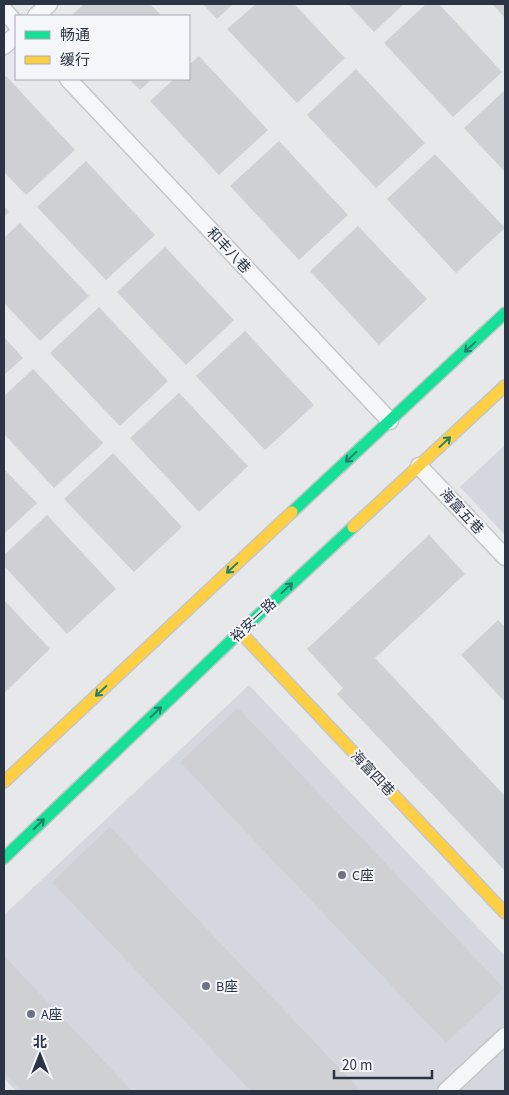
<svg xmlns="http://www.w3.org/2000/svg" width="509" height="1095" font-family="'Source Sans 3','Noto Sans SC',sans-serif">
  <rect width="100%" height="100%" fill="#e6e8ea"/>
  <g fill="#d4d7dd">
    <polygon points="505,445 505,535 460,487"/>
    <polygon points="249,685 505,956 505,1091 16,1091 4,1078 4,915"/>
  </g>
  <g fill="#ced0d3">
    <polygon points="84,4 150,4 162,16 71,16"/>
    <polygon points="203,4 233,4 217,19"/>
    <polygon points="256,4 294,4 345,58 297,103 227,29"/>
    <polygon points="348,4 404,4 374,32"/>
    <polygon points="426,4 439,4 502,72 453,117 384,43"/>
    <polygon points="492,4 505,4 505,18 496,8"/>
    <polygon points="199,56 268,130 219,175 150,101 174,79 189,79 189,65"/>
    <polygon points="356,69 425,143 376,188 307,115"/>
    <polygon points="6,76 75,150 26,195 4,172 4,78"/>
    <polygon points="129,79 152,79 140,90"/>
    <polygon points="505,90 505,172 464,128"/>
    <polygon points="279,141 348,215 299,260 230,186"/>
    <polygon points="435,154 505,228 456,273 387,199"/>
    <polygon points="86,161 155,235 106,280 37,207"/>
    <polygon points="4,206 9,212 4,217"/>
    <polygon points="20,223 89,296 40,341 4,303 4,238"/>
    <polygon points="358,226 427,299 379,345 310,271"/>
    <polygon points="165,247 234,320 186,365 117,292"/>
    <polygon points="99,307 168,381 120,426 50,353"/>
    <polygon points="245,331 314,405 265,450 196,376"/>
    <polygon points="4,337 23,358 4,375"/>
    <polygon points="33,369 103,443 54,488 4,434 4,396"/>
    <polygon points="179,393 248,466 199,512 130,438"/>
    <polygon points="113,453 182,527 134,572 64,499"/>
    <polygon points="4,469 37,503 4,534"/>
    <polygon points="47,515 116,589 67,634 4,566 4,555"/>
    <polygon points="429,535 465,574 375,658 505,796 505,871 337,694 343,688 307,649"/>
    <polygon points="4,600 50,649 4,693"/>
    <polygon points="498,620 505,627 505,702 461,655"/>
    <polygon points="238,708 504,988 446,1043 180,762"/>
    <polygon points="110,827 361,1091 251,1091 52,882"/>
    <polygon points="4,956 132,1091 22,1091 4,1072"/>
  </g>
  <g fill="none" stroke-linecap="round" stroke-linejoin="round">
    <defs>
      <g id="lane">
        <polyline points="4,10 16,24"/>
        <polyline points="36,16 49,4"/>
        <polyline points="4,46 16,35"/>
        <polyline points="68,79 390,421"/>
        <polyline points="419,466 505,557"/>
        <polyline points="446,1091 505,1036"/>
      </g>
      <g id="fast">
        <polyline points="292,512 505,313"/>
        <polyline points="4,858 240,632 353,527"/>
      </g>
      <g id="slow">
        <polyline points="353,527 505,386"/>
        <polyline points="240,632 505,913"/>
        <polyline points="4,782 292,512"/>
      </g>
    </defs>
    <use href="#lane" stroke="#c4c6c8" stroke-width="19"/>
    <use href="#fast" stroke="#c4c6c8" stroke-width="14"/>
    <use href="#slow" stroke="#c4c6c8" stroke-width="14"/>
    <use href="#lane" stroke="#f5f6f7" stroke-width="16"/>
    <use href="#fast" stroke="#16e098" stroke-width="11"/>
    <use href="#slow" stroke="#ffcf43" stroke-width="11"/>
  </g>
  <defs><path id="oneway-shaft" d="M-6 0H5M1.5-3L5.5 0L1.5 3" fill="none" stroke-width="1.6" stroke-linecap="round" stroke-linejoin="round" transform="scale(1.25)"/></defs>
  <g stroke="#22816a">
    <use href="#oneway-shaft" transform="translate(470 347) rotate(137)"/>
    <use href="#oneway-shaft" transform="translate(445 442) rotate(-43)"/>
    <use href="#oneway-shaft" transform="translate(351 457) rotate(137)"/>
    <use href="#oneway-shaft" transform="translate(232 568) rotate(137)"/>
    <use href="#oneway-shaft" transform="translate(287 588) rotate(-43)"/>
    <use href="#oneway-shaft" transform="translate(101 691) rotate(137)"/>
    <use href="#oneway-shaft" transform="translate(156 712) rotate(-44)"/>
    <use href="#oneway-shaft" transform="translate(39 824) rotate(-44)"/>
  </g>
  <g fill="#6c737f" stroke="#f4f6f9" stroke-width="2">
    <circle cx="342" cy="875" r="5"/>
    <circle cx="206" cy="986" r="5"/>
    <circle cx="31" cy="1014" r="5"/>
  </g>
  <g text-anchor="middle" stroke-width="4" stroke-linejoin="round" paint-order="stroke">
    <g font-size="14" fill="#2b3445" stroke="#f4f6f9">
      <text transform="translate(229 250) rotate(47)" y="5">和丰八巷</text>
      <text transform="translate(462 511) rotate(47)" y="5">海富五巷</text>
      <text transform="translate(253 620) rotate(-43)" y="5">裕安一路</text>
      <text transform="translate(373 773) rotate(47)" y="5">海富四巷</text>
    </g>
    <g font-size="14" fill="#2b3445" stroke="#f4f6f9" text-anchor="start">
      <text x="352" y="880">C座</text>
      <text x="216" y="991">B座</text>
      <text x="41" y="1019">A座</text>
    </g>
  </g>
  <rect width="509" height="1095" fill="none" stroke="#2b3445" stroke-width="10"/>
  <rect x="15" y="15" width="175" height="65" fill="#f4f6f9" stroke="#a4a8b1"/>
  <rect x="25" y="31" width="25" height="8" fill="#16e098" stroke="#a4a8b1"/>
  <text x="60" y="40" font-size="15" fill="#2b3445">畅通</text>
  <rect x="25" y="56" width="25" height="8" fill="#ffcf43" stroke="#a4a8b1"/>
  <text x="60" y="65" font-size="15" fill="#2b3445">缓行</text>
  <g transform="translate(40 1055)" stroke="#f4f6f9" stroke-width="4" paint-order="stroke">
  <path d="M0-4L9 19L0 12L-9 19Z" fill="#2b3445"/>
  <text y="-8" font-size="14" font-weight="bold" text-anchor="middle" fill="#2b3445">北</text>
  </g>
  <path d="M334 1070v8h98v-8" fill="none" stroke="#2b3445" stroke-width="2.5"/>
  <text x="342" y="1070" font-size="15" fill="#2b3445" stroke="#f4f6f9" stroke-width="4" paint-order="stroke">20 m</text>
</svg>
